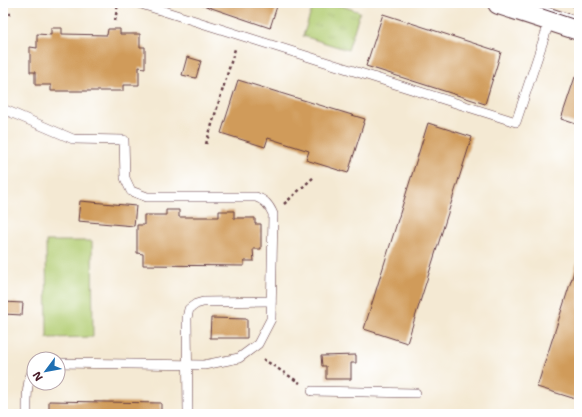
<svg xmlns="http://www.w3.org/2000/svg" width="582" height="417" font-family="'Shantell Sans',sans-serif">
  <defs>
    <pattern id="grass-tufts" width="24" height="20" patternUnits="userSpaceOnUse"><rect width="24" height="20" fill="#b3cd73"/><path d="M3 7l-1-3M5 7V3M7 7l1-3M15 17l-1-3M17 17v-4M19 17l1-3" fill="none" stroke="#9bb064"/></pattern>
  </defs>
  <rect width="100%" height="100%" fill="#fff"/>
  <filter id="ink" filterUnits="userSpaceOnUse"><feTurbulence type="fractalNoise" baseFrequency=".025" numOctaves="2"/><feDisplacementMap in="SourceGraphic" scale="8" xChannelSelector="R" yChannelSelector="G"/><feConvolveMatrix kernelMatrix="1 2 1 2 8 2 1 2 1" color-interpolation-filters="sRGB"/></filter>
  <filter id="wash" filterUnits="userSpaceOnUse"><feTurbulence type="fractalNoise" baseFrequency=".012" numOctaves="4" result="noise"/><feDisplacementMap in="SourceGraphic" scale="16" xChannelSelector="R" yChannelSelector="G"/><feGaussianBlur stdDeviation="0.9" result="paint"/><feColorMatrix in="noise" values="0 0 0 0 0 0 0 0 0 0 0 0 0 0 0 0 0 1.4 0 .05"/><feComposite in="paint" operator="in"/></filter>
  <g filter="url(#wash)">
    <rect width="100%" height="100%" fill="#f4e9d3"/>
    <polygon fill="url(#grass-tufts)" stroke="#7e764f" points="314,3 333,3 360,12 348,50 303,36"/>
    <polygon fill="#b3cd73" stroke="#7e764f" points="46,241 92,241 93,337 47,338"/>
    <g id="blocks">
      <g fill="#d09b5a">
        <polygon points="197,3 278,3 270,28"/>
        <polygon points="383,14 501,52 485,104 366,66"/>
        <polygon points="51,28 62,28 62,34 107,35 108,29 120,29 120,34 140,34 140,47 145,47 145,68 139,67 139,85 123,85 123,91 51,91 51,85 35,85 35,72 30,72 30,47 37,48 37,34 51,35"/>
        <polygon points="187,57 201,61 196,78 182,75"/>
        <polygon points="575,77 579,78 579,125 561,119"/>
        <polygon points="238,80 365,119 348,173 306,160 309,151 268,138 265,147 221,133"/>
        <polygon points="428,123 472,137 407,343 364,329"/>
        <polygon points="80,201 136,206 134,226 78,221"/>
        <polygon points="166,210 179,210 179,217 219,217 219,211 234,211 234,218 255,218 255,224 261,224 261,249 253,249 254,261 244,261 244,266 143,265 143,254 137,253 137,225 144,225 144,215 166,215"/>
        <polygon points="579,256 579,400 537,387"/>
        <polygon points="3,302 23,303 22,315 3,314"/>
        <polygon points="211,318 247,319 247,338 210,338"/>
        <polygon points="356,355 356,363 351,363 351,379 326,379 326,366 322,366 321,356"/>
        <polygon points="49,401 161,403 161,414 49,414"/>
      </g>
    </g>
  </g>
  <g filter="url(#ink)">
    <use href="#blocks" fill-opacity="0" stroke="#643d44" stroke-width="1"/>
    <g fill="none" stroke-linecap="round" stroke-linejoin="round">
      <defs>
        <g id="service">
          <polyline points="138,3 516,122 550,20"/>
          <path d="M3,109L73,139L124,140L125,178L131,191L147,197H256C265,200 269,205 273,214L271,319L258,344L239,358L204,365L58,363"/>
          <polyline points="312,391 416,393"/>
          <path d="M27,414C27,398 26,382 34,368"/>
          <polyline points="188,414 187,318 189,309 196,304 203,302 271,301"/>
        </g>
        <polyline id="tertiary" points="499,3 579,29"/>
      </defs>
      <use href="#service" stroke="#643d44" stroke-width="10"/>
      <use href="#tertiary" stroke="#643d44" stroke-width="24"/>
      <g stroke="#643d44" stroke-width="2.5" stroke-dasharray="3 3" stroke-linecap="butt">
        <polyline points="3,14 11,14"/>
        <polyline points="115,21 118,3"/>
        <polyline points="206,144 235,49"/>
        <polyline points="284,204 315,176"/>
        <polyline points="263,359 300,383"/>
      </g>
      <use href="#service" stroke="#fff" stroke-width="9"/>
      <use href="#tertiary" stroke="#fff" stroke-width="22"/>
      <g stroke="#4a1f2b" stroke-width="1">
        <polyline points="525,3 579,21"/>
        <polyline points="564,3 579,8"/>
      </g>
    </g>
  </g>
  <rect width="582" height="417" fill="none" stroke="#fff" stroke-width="16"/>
  <g transform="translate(46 371) rotate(238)"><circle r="19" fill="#ffffff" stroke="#b7a5aa"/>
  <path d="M0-3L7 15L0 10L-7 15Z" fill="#1f6fb2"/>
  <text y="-6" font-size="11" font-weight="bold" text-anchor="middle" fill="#4a1f2b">N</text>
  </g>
</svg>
